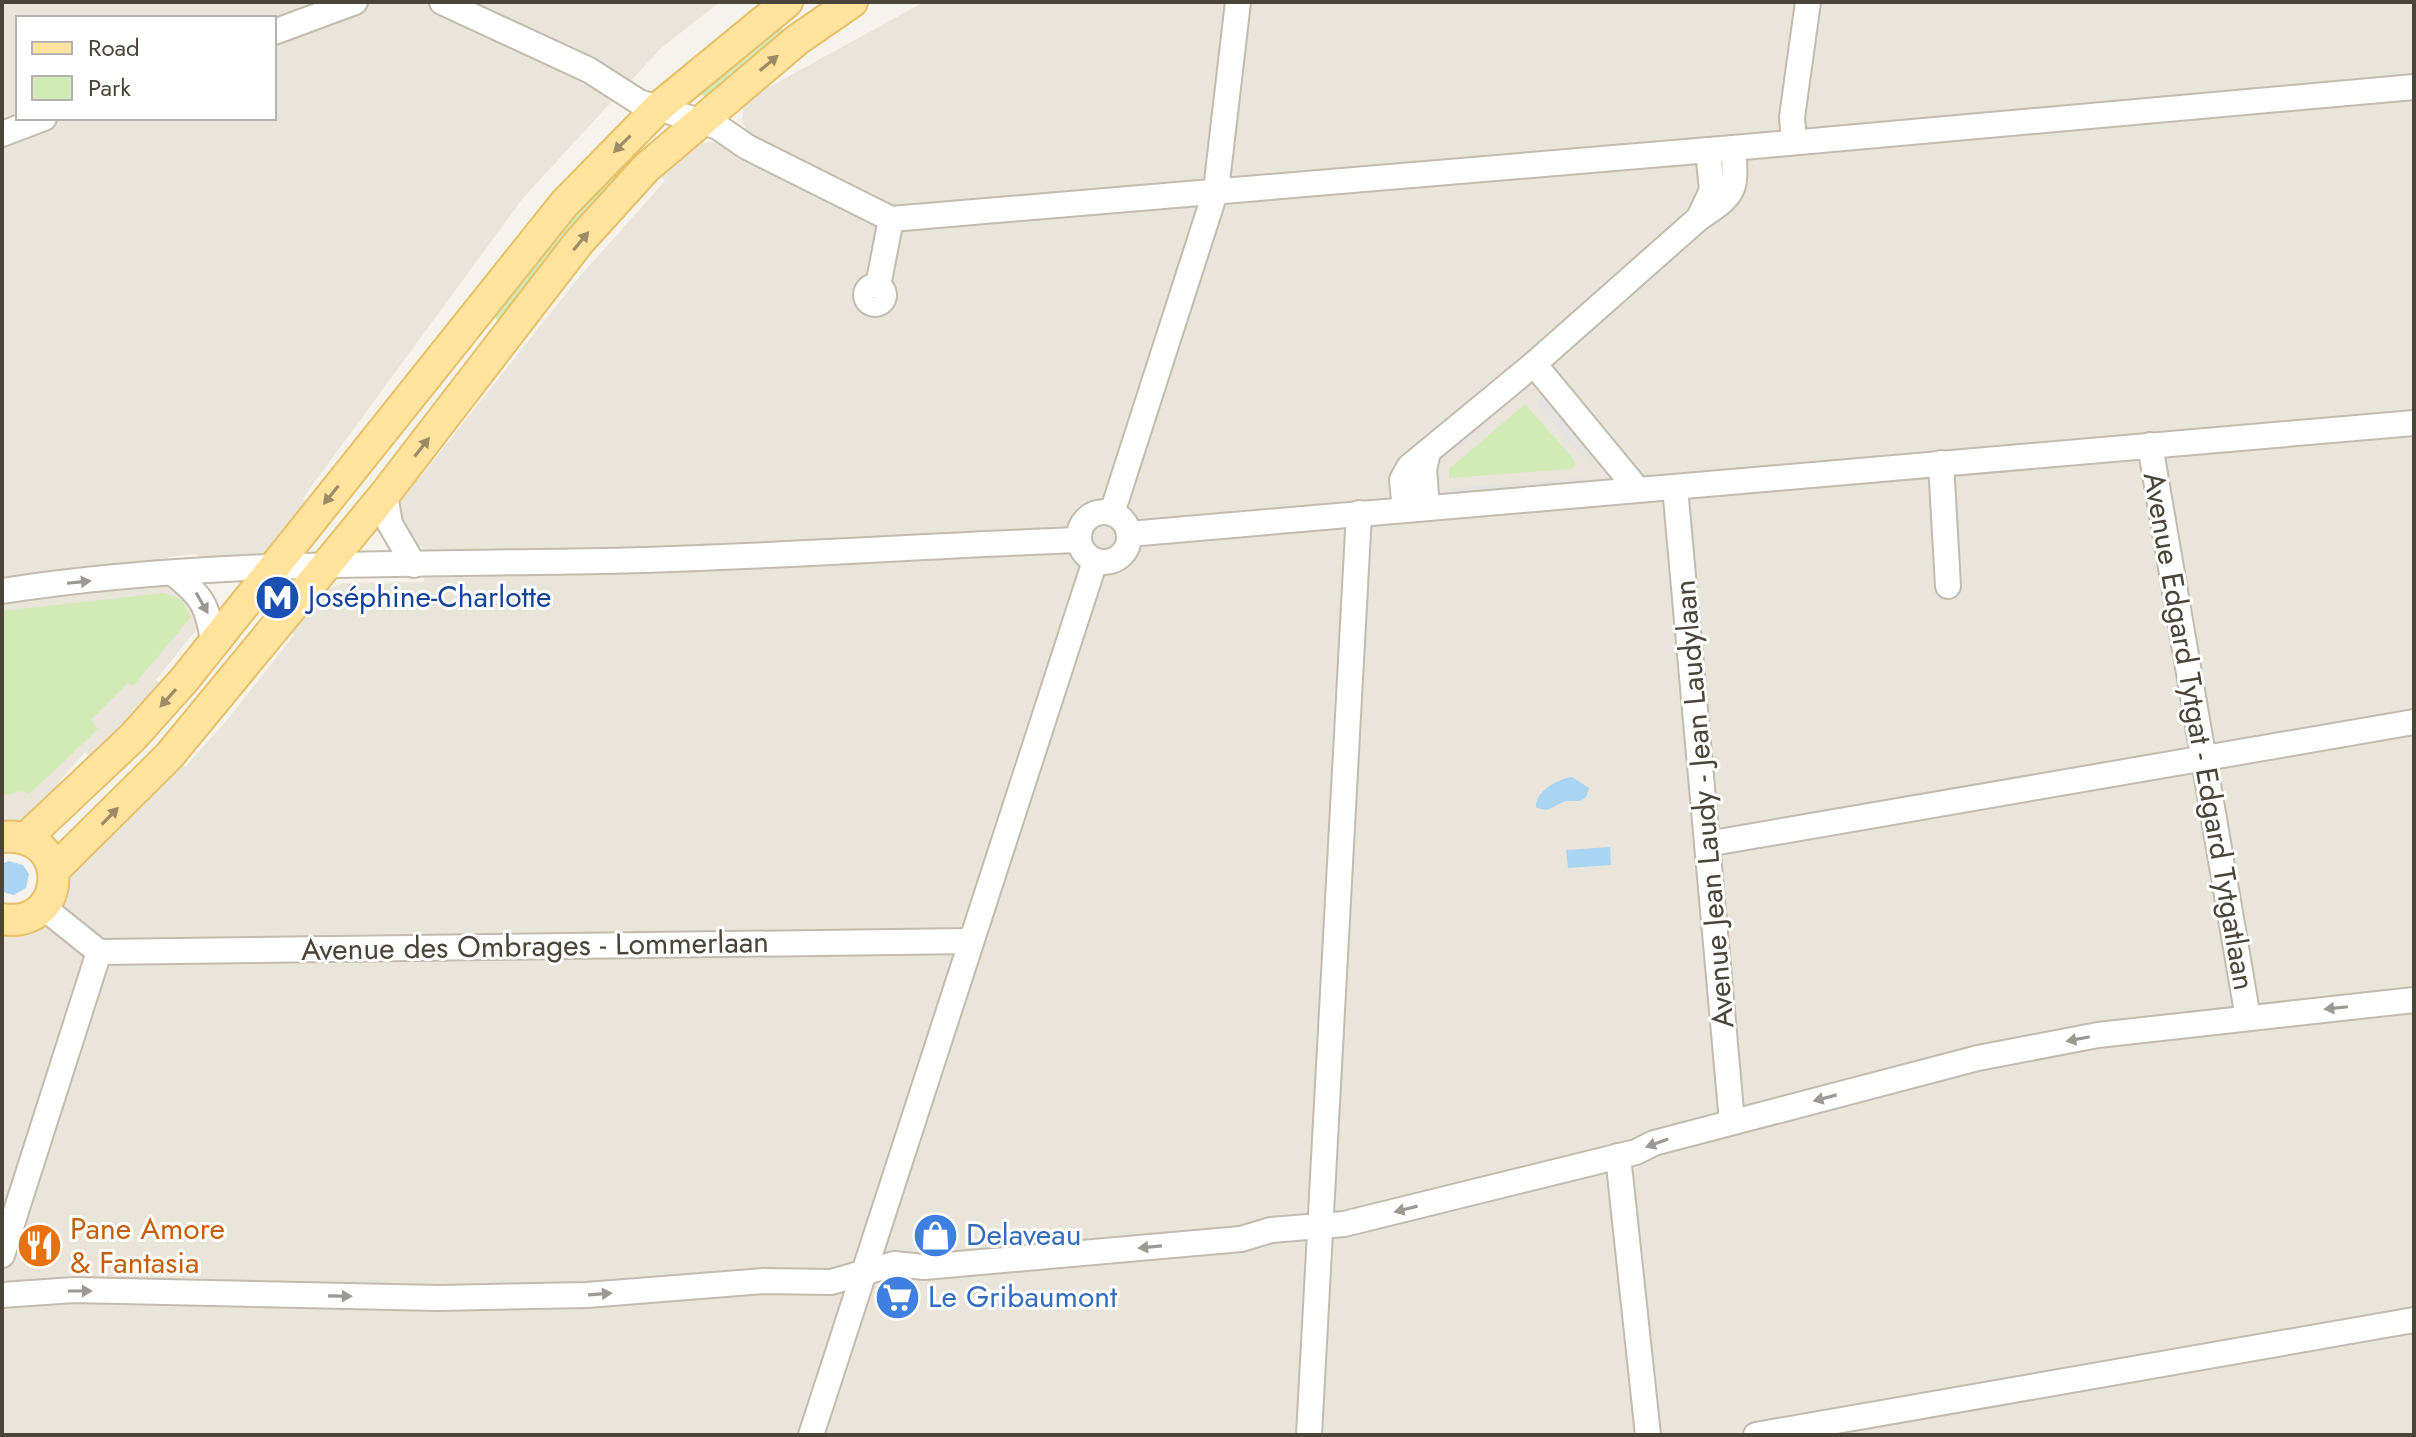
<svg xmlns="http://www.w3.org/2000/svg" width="2416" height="1437" font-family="Jost,sans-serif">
  <rect width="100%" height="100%" fill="#f6f3ec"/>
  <g fill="#eae5da" fill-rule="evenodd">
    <path d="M2,2H720L661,48L523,198L303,498L307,503L269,551L264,553L202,559L196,554L168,557L169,587L186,594L201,624L156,680L161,684L143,705L92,758L85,752L60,780L65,786L24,824L2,827ZM18,18H274V118H18Z"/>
    <polygon points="924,2 2414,2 2414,1435 2,1435 2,931 38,924 48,926 55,933 68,919 58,909 65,878 180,763 185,767 228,719 294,635 289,630 322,591 344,583 424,582 423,548 415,546 403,535 396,500 411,478 417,481 580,276 665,181 661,176 698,143 713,142 734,151 747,132 742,119 744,104 766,83 769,87"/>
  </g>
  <g fill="#d2eab5">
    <path d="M777,21L787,35L712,96C705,97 701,96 698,90Z"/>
    <polygon points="624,154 637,166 502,322 497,320 493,312"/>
    <polygon points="1525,404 1575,461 1576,465 1571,469 1449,478 1449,469"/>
    <polygon points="164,593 182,600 191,617 133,686 128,683 91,720 98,729 29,794 22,791 2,796 2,611"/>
  </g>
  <g fill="#e5e3e0">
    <polygon points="1519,388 1519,395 1442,463 1438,457"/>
    <polygon points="1541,389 1595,455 1592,464 1585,462 1586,458 1580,456 1560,435 1561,430 1554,427 1555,423 1548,421 1549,416 1541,414 1543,409 1536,407"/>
    <polygon points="1581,478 1582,484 1451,495 1451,488"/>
  </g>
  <g fill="#a9d4f2">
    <path d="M1572,777L1589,788C1587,794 1588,797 1582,800C1578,802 1572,800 1568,801C1554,803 1550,815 1536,807C1535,792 1557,779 1572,777Z"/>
    <polygon points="1610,847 1611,865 1568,868 1566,850"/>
    <polygon points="9,861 23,865 29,874 26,888 14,895 2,892 2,864"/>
  </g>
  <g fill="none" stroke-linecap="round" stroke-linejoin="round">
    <defs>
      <g id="minor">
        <polyline points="442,2 589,70 639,102 718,127 747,147 891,219 1733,148 2414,87"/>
        <polyline points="274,32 355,2"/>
        <polyline points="2,134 44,118"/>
        <polyline points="1794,141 1792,117 1808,2"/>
        <polyline points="1699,218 1712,190 1708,150"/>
        <circle cx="875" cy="295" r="9"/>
        <polyline points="878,286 891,219"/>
        <polyline points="1534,364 1638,490"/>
        <polyline points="2150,445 2248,1018"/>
        <polyline points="1941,463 1948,586"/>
        <polyline points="1675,487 1732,1122"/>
        <polyline points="385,494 390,524 414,565"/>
        <polyline points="1427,507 1424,470 1428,452"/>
        <path d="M1405,509L1402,480L1409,467L1534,364L1699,218C1735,194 1737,192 1733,148"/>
        <circle cx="1104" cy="537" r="25"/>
        <polyline points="1112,513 1216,190 1238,2"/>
        <polyline points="1129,534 2414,423"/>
        <path d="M174,574C202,596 208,606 213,641"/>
        <path d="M2,591C199,560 401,565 600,561C760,558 919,546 1078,540"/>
        <polyline points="1707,844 2414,722"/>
        <polyline points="43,907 99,952"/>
        <polyline points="99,952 971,941"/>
        <polyline points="1618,1156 1648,1435"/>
        <polyline points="2,1255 99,952"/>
        <polyline points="2,1295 74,1290 439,1298 587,1295 764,1281 831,1282 894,1264 924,1267 1241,1239 1271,1230 1344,1224 1636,1152 1654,1143 1978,1058 2098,1035 2414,1000"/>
        <path d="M811,1435C907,1144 1000,852 1095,561"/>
        <polyline points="1309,1435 1359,513"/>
        <polyline points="1756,1435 2414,1320"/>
      </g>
      <g id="major">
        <path d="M2,837C73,830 68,930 2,919"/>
        <polyline points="26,838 133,737 184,680 564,204 658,108 787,2"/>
        <polyline points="54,870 169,756 385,494 579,242 646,168 797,40 852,2"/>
      </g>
    </defs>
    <use href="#minor" stroke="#c2bbae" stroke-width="28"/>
    <use href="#major" stroke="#e6c16a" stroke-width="34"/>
    <use href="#minor" stroke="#fff" stroke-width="24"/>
    <use href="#major" stroke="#ffe39c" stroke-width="30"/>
  </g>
  <defs><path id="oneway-solid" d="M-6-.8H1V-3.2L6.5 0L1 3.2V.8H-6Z" transform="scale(2)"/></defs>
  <g fill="#9c8c66">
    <use href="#oneway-solid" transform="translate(769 63) rotate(-40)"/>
    <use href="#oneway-solid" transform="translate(622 144) rotate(135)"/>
    <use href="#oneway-solid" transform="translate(581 241) rotate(-50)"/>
    <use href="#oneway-solid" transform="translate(422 447) rotate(-52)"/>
    <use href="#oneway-solid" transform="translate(331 495) rotate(129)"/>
    <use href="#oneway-solid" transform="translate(168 698) rotate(132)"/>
    <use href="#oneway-solid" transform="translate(110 816) rotate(-46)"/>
  </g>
  <g fill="#9c9892">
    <use href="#oneway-solid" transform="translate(79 582) rotate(-6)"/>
    <use href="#oneway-solid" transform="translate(202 603) rotate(60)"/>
    <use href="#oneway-solid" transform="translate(2336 1008) rotate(174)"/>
    <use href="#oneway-solid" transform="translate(2078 1039) rotate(169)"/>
    <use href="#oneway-solid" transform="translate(1825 1098) rotate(165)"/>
    <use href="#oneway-solid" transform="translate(1657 1143) rotate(160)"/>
    <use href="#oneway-solid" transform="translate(1406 1209) rotate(166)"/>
    <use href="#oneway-solid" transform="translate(1150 1247) rotate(175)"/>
    <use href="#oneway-solid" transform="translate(80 1291)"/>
    <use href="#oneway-solid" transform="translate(600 1294) rotate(-4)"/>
    <use href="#oneway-solid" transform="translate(340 1296) rotate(1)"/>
  </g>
  <defs>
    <symbol id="metro-disc" viewBox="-11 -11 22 22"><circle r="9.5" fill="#1a4fb4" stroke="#fff"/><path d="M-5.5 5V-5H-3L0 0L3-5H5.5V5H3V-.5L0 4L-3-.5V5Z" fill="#fff"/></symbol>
    <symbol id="shop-disc" viewBox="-11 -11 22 22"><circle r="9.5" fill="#3f7fe0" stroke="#fff"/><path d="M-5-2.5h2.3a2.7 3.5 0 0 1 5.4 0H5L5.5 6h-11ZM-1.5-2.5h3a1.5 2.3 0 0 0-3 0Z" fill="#fff"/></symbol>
    <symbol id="restaurant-disc" viewBox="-11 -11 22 22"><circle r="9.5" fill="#e8710a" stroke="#fff"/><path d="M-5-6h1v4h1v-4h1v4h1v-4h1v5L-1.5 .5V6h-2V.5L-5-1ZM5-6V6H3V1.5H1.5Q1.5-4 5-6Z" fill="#fff"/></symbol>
    <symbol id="supermarket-disc" viewBox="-11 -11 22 22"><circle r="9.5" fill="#3f7fe0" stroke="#fff"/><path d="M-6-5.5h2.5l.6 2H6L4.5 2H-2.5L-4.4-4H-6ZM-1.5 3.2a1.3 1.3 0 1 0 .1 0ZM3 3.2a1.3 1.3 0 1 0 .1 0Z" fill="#fff"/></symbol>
  </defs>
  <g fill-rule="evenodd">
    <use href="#metro-disc" x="252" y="572" width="51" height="51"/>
    <use href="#shop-disc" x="910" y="1210" width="51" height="51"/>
    <use href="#restaurant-disc" x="14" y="1220" width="51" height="51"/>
    <use href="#supermarket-disc" x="872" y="1272" width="51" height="51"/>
  </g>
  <g text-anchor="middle" stroke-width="6" stroke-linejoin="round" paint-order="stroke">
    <g font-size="30" fill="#164399" stroke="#fff" text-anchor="start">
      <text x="308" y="607">Joséphine-Charlotte</text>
    </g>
    <g font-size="30" fill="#4b4439" stroke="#fff">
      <text transform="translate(2199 731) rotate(80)" y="10">Avenue Edgard Tytgat - Edgard Tytgatlaan</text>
      <text transform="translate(1704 804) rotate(-95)" y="10">Avenue Jean Laudy - Jean Laudylaan</text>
      <text transform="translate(535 946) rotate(-1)" y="10">Avenue des Ombrages - Lommerlaan</text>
    </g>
    <g font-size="30" fill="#c56008" stroke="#fff" text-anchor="start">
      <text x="70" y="1239">Pane Amore<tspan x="70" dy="34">&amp; Fantasia</tspan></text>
    </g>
    <g font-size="30" fill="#366cbe" stroke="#fff" text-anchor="start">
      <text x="966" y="1245">Delaveau</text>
      <text x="928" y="1307">Le Gribaumont</text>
    </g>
  </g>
  <rect width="2416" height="1437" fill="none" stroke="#4b4439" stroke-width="8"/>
  <rect x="16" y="16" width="260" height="104" fill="#ffffff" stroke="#b7b4b0" stroke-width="2"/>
  <rect x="32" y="42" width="40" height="12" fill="#ffe39c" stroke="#b7b4b0" stroke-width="2"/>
  <text x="88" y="56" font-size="24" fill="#4b4439">Road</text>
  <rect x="32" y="76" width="40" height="24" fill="#d2eab5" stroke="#b7b4b0" stroke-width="2"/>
  <text x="88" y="96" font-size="24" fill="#4b4439">Park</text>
</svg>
